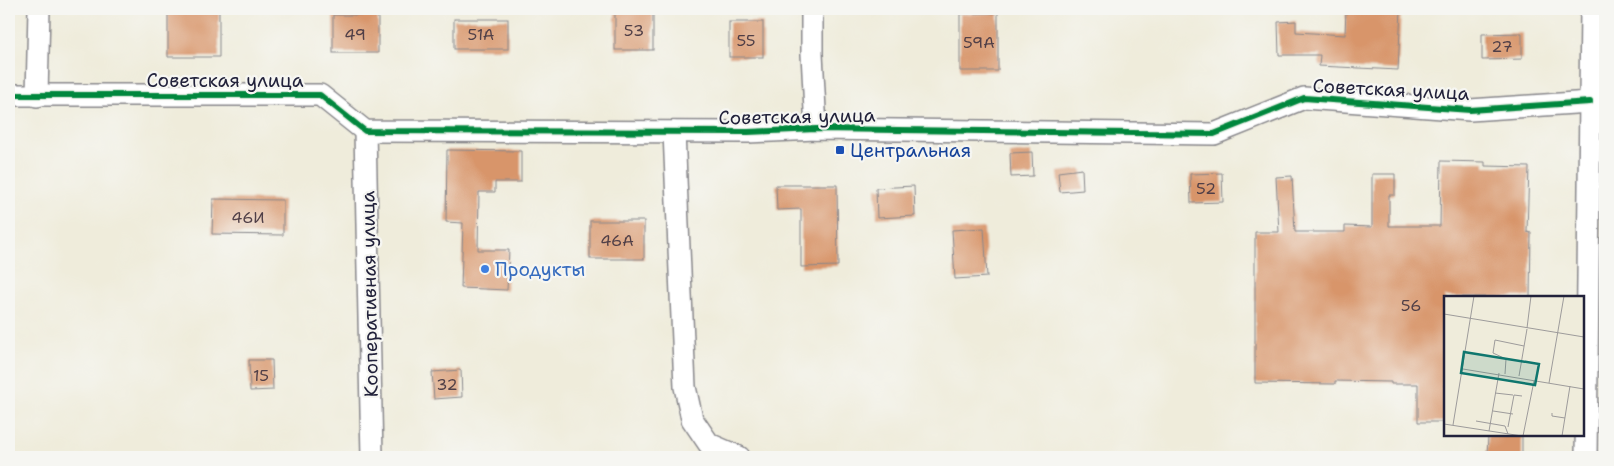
<svg xmlns="http://www.w3.org/2000/svg" width="1614" height="466" font-family="'Shantell Sans',sans-serif">
  <rect width="100%" height="100%" fill="#f6f6f2"/>
  <filter id="ink" filterUnits="userSpaceOnUse"><feTurbulence type="fractalNoise" baseFrequency=".02" numOctaves="2"/><feDisplacementMap in="SourceGraphic" scale="10" xChannelSelector="R" yChannelSelector="G"/><feConvolveMatrix kernelMatrix="1 2 1 2 8 2 1 2 1" color-interpolation-filters="sRGB"/></filter>
  <filter id="wash" filterUnits="userSpaceOnUse"><feTurbulence type="fractalNoise" baseFrequency=".0096" numOctaves="4" result="noise"/><feDisplacementMap in="SourceGraphic" scale="20" xChannelSelector="R" yChannelSelector="G"/><feGaussianBlur stdDeviation="1.12" result="paint"/><feColorMatrix in="noise" values="0 0 0 0 0 0 0 0 0 0 0 0 0 0 0 0 0 1.4 0 .05"/><feComposite in="paint" operator="in"/></filter>
  <g filter="url(#wash)">
    <rect width="100%" height="100%" fill="#efecdb"/>
    <g id="blocks">
      <g fill="#d8956a">
        <polygon points="1346,9 1401,9 1398,70 1319,66 1320,55 1279,55 1278,22 1296,21 1296,32 1345,35"/>
        <polygon points="219,11 219,57 168,57 168,12"/>
        <rect x="615" y="11" width="38" height="39"/>
        <polygon points="998,13 998,71 960,71 960,14"/>
        <rect x="333" y="15" width="45" height="38"/>
        <rect x="454" y="19" width="54" height="30"/>
        <rect x="729" y="22" width="34" height="35"/>
        <polygon points="1522,33 1522,59 1482,60 1482,34"/>
        <polygon points="447,150 521,151 521,182 495,182 495,192 479,192 478,250 509,250 507,290 461,288 463,223 446,222"/>
        <polygon points="1032,152 1033,176 1011,177 1010,153"/>
        <polygon points="1441,161 1485,162 1485,166 1529,167 1527,232 1531,233 1530,297 1445,297 1445,422 1418,422 1418,384 1391,384 1391,382 1335,381 1335,384 1255,383 1255,232 1279,232 1276,177 1292,176 1295,232 1345,232 1345,226 1372,227 1372,174 1395,174 1395,195 1389,195 1389,226 1440,226"/>
        <polygon points="1082,169 1083,190 1060,192 1058,172"/>
        <polygon points="1222,173 1223,202 1191,203 1190,174"/>
        <polygon points="776,185 837,185 838,266 801,267 801,209 777,210"/>
        <polygon points="914,186 915,216 877,218 876,188"/>
        <polygon points="213,199 283,200 283,235 212,234"/>
        <rect x="590" y="221" width="54" height="38"/>
        <polygon points="984,228 987,277 955,279 952,230"/>
        <polygon points="249,360 272,360 273,390 250,391"/>
        <polygon points="461,370 462,397 434,399 432,372"/>
        <polygon points="1488,435 1522,435 1522,457 1487,457"/>
      </g>
    </g>
  </g>
  <g filter="url(#ink)">
    <use href="#blocks" fill-opacity="0" stroke="#88878b" stroke-width="1"/>
    <g fill="none" stroke-linecap="round" stroke-linejoin="round">
      <defs>
        <g id="minor">
          <polyline points="812,9 812,54 816,129"/>
          <polyline points="9,95 320,95 365,131 748,132 816,129 1214,134 1304,98 1470,110 1590,102"/>
          <polyline points="37,96 39,9"/>
          <polyline points="365,131 372,457"/>
          <polyline points="674,132 685,387 692,419 709,444 739,457"/>
          <polyline points="1586,457 1591,9"/>
        </g>
      </defs>
      <use href="#minor" stroke="#88878b" stroke-width="24"/>
      <use href="#minor" stroke="#fff" stroke-width="21"/>
      <defs>
        <polyline id="cycleway" points="9,95 320,95 365,131 748,132 816,129 1214,134 1304,98 1470,110 1590,102"/>
      </defs>
      <use href="#cycleway" stroke="#f6f6f2" stroke-width="9"/>
      <use href="#cycleway" stroke="#00873e" stroke-width="6"/>
    </g>
  </g>
  <rect fill="#1a4fb4" stroke="#f6f6f2" stroke-width="2" x="835" y="145" width="10" height="10" rx="2.5"/>
  <circle fill="#3f7fe0" stroke="#f6f6f2" stroke-width="2" cx="485" cy="269" r="5"/>
  <g text-anchor="middle" stroke-width="4.5" stroke-linejoin="round" paint-order="stroke">
    <g font-size="16" fill="#503f47">
      <text x="634" y="36">53</text>
      <text x="355" y="40">49</text>
      <text x="481" y="40">51A</text>
      <text x="746" y="46">55</text>
      <text x="979" y="48">59А</text>
      <text x="1502" y="52">27</text>
      <text x="1206" y="194">52</text>
      <text x="248" y="223">46И</text>
      <text x="617" y="246">46А</text>
      <text x="1411" y="311">56</text>
      <text x="261" y="381">15</text>
      <text x="447" y="390">32</text>
    </g>
    <g font-size="19" fill="#22223b" stroke="#f6f6f2">
      <text x="225" y="87">Советская улица</text>
      <text transform="translate(1391 89) rotate(3)" y="7">Советская улица</text>
      <text transform="translate(797 116) rotate(-1)" y="7">Советская улица</text>
      <text transform="translate(369 294) rotate(-91)" y="7">Кооперативная улица</text>
    </g>
    <g font-size="19" fill="#164399" stroke="#f6f6f2" text-anchor="start">
      <text x="850" y="157">Центральная</text>
    </g>
    <g font-size="19" fill="#366cbe" stroke="#f6f6f2" text-anchor="start">
      <text x="495" y="276">Продукты</text>
    </g>
  </g>
  <g transform="translate(1444 296)">
    <rect width="140" height="140" fill="#efecdb"/>
    <path fill="none" stroke="#9d9b9b" stroke-width="1" d="M0,18L140,41M83,32L87,0M19,73L140,93M61,78L62,63L49,57L51,44L80,50M75,80L83,33M105,87L120,0M51,97L69,99M49,115L69,118M108,117V120L121,122M32,125L61,130L64,138M0,128L78,140M9,129L30,0M64,131L70,99L78,100M45,135L55,77M79,140L90,85M118,140L126,90"/>
    <path fill="#0f766e" fill-opacity="0.15" stroke="#0f766e" stroke-width="2.5" d="M20,56L95,68L91,89L17,77Z"/>
    <rect width="140" height="140" fill="none" stroke="#22223b" stroke-width="2.5"/>
  </g>
  <rect width="1614" height="466" fill="none" stroke="#f6f6f2" stroke-width="30"/>
</svg>
